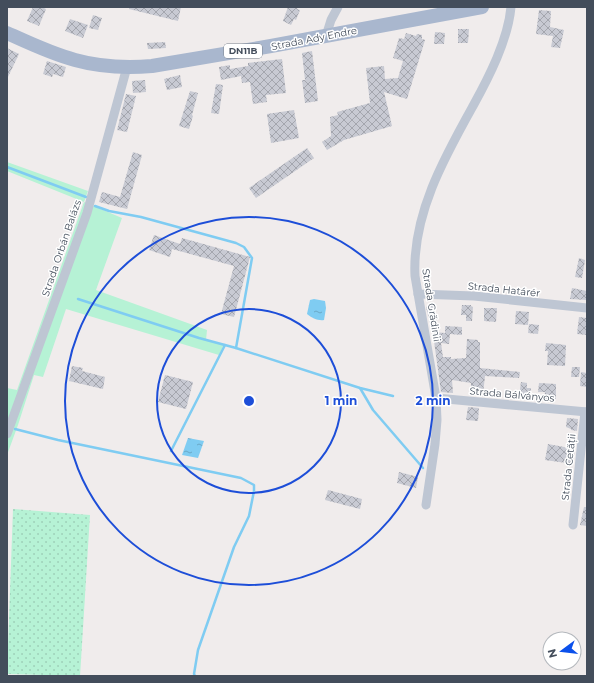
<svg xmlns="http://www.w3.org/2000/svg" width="594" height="683" font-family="Montserrat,sans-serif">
  <defs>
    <pattern id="garden-dots" width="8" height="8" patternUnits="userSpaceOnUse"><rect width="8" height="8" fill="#b6f2d5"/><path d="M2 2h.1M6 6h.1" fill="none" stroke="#9ed1b9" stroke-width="1.8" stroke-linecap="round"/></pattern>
    <pattern id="water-ripples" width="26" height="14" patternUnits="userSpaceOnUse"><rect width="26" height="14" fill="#7fccf2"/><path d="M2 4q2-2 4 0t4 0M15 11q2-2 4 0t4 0" fill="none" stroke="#6aa8c7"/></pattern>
    <pattern id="building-cross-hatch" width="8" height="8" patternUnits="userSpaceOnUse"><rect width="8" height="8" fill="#c8cad3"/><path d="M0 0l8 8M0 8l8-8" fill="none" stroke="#a4a6ae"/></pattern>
  </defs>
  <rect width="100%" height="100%" fill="#f0ecec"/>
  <polygon fill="#b6f2d5" points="7,162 88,191 84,202 122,218 96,290 207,330 206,340 224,344 219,355 66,309 43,377 34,375 18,425 7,455 7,388 17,390 84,202 7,171"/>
  <polygon fill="url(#garden-dots)" points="13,509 90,515 80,676 7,674"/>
  <g fill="url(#water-ripples)">
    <path d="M314,299L325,301L326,308L324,320C318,321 312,318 307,314L310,300Z"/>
    <polygon points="188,438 204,441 198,458 182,455"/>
  </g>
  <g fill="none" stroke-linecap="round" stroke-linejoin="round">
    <g stroke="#7fccf2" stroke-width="2.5">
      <polyline points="7,167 86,197"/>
      <polyline points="95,206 109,211 141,217 236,243 244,247 252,258 236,348 360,388 393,396"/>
      <polyline points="78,299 199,338 236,348"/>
      <polyline points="360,388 373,410 423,468"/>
      <polyline points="15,429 58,440 241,478 254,485 254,491 249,516 234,547 198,650 194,674 195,676"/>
      <polyline points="171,451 225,345"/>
    </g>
  </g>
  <g fill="url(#building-cross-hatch)">
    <polygon points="33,7 42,7 46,9 39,26 27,21"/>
    <polygon points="129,7 181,7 178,21 129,9"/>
    <polygon points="288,7 298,7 297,9 300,10 296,20 294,19 291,25 283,21"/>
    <polygon points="539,10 551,11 550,27 564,30 560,48 551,47 553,36 536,34"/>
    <polygon points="93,15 102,18 98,30 89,28"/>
    <polygon points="70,19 88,25 83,38 65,31"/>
    <polygon points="458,29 469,29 468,43 458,43"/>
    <polygon points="435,32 445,33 444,44 434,44"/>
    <polygon points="406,33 416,36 417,34 422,35 422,39 425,40 407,99 384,92 392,126 344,140 327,150 322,142 331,136 330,117 338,115 337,112 370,103 366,68 384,66 385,79 398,78 403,61 393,58 399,38 404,39"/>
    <polygon points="165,42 166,48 148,49 147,43"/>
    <polygon points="7,48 19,54 7,79"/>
    <polygon points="312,51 318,101 305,103 302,80 305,80 302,53"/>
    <polygon points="282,59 286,93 266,95 267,102 253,104 250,82 242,83 241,76 221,80 219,67 230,65 230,69 248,66 248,63"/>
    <polygon points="47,61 66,67 63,77 53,74 52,77 43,74"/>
    <polygon points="180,75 182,87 167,90 164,79"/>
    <polygon points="145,80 146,92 133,93 132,81"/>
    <polygon points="216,84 223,85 219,114 211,113"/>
    <polygon points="190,91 198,93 192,115 193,116 189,129 179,126"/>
    <polygon points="126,94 136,96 127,132 117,130"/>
    <polygon points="294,110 299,138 271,143 267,114"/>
    <polygon points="307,148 314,158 256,198 249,188"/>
    <polygon points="133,152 142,155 127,209 99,202 102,192 120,197"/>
    <polygon points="154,235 180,244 182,238 250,257 234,317 221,314 234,266 172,249 170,257 149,250"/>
    <polygon points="579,258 585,260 582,278 575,277"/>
    <polygon points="572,288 587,291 587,300 570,299"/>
    <polygon points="434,305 437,321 430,323 426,307"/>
    <polygon points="462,305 471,305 471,306 473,307 472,321 466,321 466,315 461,315"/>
    <polygon points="484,308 497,308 496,322 484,321"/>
    <polygon points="516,311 529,312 528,325 515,324"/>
    <polygon points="579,317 587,318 587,335 577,334"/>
    <polygon points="529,324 539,325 538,334 528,333"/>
    <polygon points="445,326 462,327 462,335 450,334 449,344 441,343 443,357 451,357 451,359 466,358 467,339 478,340 478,342 480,342 480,368 520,372 519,378 485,376 483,394 471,393 471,383 452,380 453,393 441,392 434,341 434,332 445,333"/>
    <polygon points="546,343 566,345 565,366 547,365 548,351 545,351"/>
    <polygon points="72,366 83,368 82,371 105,377 103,389 69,381"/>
    <polygon points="572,367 580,367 579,377 571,377"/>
    <polygon points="581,372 587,373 587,387 580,386"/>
    <polygon points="165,375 193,382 186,409 158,402"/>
    <polygon points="521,382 527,383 527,388 531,388 530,398 519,396"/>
    <polygon points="539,383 556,384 556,399 544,399 545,392 538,392"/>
    <polygon points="468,407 479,408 478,421 466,420"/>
    <polygon points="567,418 578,419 577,431 571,430 571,429 566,427"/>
    <polygon points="548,444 575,449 573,464 545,460"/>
    <polygon points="399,472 418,477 416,488 397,483"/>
    <polygon points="328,490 362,499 360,509 325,500"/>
    <polygon points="584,507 587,507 587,526 580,525"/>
  </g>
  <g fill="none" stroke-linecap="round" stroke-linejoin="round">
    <g stroke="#bec6d3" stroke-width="9">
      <polyline points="326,36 331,20 338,7"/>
      <polyline points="418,294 474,296 587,308"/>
      <polyline points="436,398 587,412"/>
      <polyline points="7,434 87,213 127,67"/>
      <path d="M426,505L435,444L437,420L436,398L415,276C412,215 444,158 473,106C489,77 508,40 511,7"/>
      <polyline points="573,525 585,412"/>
    </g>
    <path stroke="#a9b7ce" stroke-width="14" d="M7,33C29,43 52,54 75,60C100,67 126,68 152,66L271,46L482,7"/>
  </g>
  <g fill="none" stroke="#1d4ed8" stroke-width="2">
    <circle cx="249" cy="401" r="92"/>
    <circle cx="249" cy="401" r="184"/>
  </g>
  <g text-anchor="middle" stroke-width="3" stroke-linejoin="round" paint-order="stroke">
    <rect fill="#fff" stroke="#7b828c" stroke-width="1" x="224" y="44" width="38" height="14" rx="3"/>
    <g font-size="9" font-weight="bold" fill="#434d5b">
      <text x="243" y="54">DN11B</text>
    </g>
    <g font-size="10" fill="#434d5b" stroke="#fff">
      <text transform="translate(314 38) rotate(-11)" y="4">Strada Ady Endre</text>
      <text transform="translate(61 248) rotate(-71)" y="4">Strada Orbán Balázs</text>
      <text transform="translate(504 289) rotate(6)" y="4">Strada Határér</text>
      <text transform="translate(432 305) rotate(81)" y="4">Strada Grădinii</text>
      <text transform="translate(512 394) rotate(5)" y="4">Strada Bálványos</text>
      <text transform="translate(568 467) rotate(-84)" y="4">Strada Cetății</text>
    </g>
  </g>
  <circle cx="249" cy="401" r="6" fill="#1d4ed8" stroke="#fff" stroke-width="2"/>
  <g font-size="12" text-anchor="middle" font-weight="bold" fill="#1d4ed8" stroke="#fff" stroke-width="3" stroke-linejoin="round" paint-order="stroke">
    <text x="341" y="405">1 min</text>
    <text x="433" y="405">2 min</text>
  </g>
  <rect width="594" height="683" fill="none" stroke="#434d5b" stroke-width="16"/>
  <g transform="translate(562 651) rotate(255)"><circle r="19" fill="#ffffff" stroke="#b4b8bd"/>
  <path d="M0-3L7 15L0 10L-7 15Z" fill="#0b50eb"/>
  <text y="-6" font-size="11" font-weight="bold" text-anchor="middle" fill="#434d5b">N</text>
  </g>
</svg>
